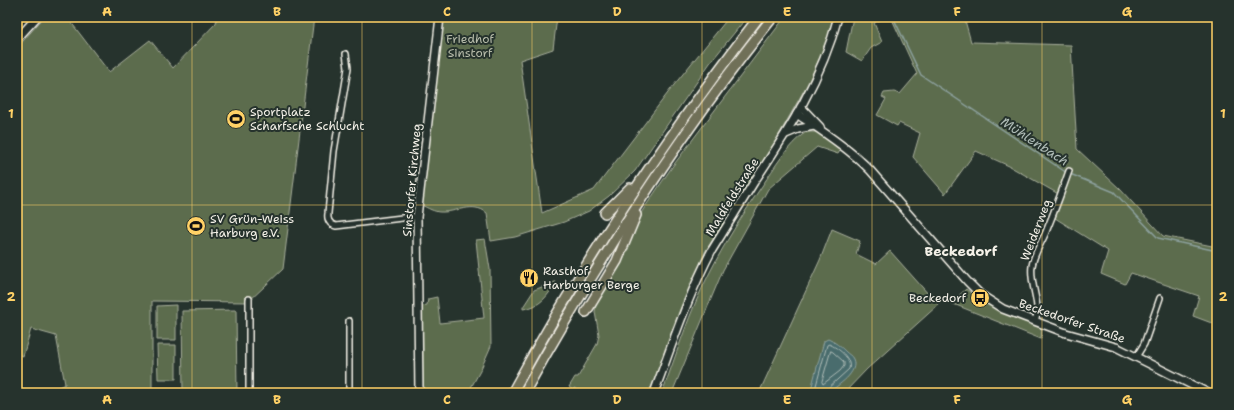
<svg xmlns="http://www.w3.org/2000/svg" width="1234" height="410" font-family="'Shantell Sans',sans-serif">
  <rect width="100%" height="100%" fill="#26332d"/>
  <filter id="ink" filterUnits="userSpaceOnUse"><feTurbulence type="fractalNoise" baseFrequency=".025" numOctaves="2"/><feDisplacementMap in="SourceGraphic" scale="8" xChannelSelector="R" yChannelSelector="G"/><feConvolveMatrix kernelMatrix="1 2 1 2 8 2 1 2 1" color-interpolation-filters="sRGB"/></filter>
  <g filter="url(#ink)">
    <g fill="#5b6c4e" stroke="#a8ae9b">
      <polygon points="44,17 67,17 109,72 150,40 173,68 216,23 217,17 314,17 283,269 248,302 152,301 152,393 46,393 65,384 56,336 31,329 23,356 17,354 17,221 19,220 17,216 17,48"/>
      <path d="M444,17H557L553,49L520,60L542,213L594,190L674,85L729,17H747L710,63L635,171L609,196L589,211L564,222L515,237L491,241L487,213C473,201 456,213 440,212C435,212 427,208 422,205L435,87Z"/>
      <polygon points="785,17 833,17 830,32 824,49 807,85 775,142 705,252 649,393 580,393 581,391 574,388 573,390 569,387 575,377 578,377 597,344 599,335 595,312 596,303 619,264 641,213 672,167"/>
      <polygon points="853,17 886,17 874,23 882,42 871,48 862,61 846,52"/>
      <polygon points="891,17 964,17 971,42 1071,45 1077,149 1120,189 1163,236 1217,247 1217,325 1193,316 1199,296 1131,273 1125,284 1101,274 1108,251 1055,218 1062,196 1009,166 976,151 945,194 913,157 920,133 899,123 897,126 877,115 886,99 882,97 884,93 894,92 900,94 917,74"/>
      <path d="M806,132H817L841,149L838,154L817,147L768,189L723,270L672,393H662C677,353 689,312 709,274C724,244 743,214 762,186C775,167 787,145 806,132Z"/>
      <polygon points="832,229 860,241 856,254 876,264 890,251 938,305 867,369 844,393 759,393 820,260"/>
      <polygon points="485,239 490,269 491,346 480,371 468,393 423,393 422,306 427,305 428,299 437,297 440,323 484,318 476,240"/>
      <path d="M555,282H556C548,296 540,307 523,309V307L534,290Z"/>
      <path d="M966,289C989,307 1016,317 1042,327L1041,339L951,303Z"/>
      <polygon points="176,305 176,340 157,340 157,306"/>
      <polygon points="236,310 237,393 183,393 182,311"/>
      <polygon points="157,345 176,345 176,379 158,379"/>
    </g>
    <path fill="#486c6d" stroke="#8da19e" d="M828,339C835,342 840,346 846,352C848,354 852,356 853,359C859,373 838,385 828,393H810L824,341Z"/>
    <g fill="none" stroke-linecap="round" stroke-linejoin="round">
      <g stroke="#afbcb7" stroke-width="1">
        <polygon points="831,351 833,352 844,362 844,366 840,371 823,384 822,382"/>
        <path d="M814,393L827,345L829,344C838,348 852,358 849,369L827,389L826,393"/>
      </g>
      <g stroke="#8da19e" stroke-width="1.5">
        <polyline points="893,17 921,75 1067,173"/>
        <polyline points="1070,174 1114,192 1158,238 1217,251"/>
      </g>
      <defs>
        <g id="street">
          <path d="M346,54L348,68L334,151L328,213C327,220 330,225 336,226L410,217H417"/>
          <path d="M1035,321C1042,305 1029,284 1032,266C1034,253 1041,244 1046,232C1054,212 1062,191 1069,171"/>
          <polyline points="1136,357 1144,344 1160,298"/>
          <polyline points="249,393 249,299"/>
          <polyline points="349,393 349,321"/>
        </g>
        <g id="secondary">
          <polyline points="17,39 37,17"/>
          <polyline points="801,107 820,127"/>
          <path d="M797,114C823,132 848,148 870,170L967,281L981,295L1003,309L1066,333L1116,347L1208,393"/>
          <polyline points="786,134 798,129 814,126"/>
          <polyline points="419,393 417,217 440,17"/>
          <path d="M654,393C672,345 688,295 712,250C726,227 740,205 754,182C789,130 822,78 838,17"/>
        </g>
        <g id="highway">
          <polyline points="605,213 630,188"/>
          <polyline points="586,312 617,261 636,215"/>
          <path d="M512,393C584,261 667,136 759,17"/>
          <path d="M524,393C597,262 679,134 773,17"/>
        </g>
      </defs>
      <use href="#street" stroke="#f4f1e8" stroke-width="8"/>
      <use href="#secondary" stroke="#f4f1e8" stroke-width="10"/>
      <use href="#highway" stroke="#f4f1e8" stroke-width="12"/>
      <use href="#street" stroke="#26332d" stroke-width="5"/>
      <use href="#secondary" stroke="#26332d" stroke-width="7"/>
      <use href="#highway" stroke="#706f59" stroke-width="9"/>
    </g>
  </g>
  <path fill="none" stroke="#ffd166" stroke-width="1" stroke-opacity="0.55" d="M192,17V393M362,17V393M532,17V393M702,17V393M872,17V393M1042,17V393M17,205H1217"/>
  <defs>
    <symbol id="stadium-disc" viewBox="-11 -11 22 22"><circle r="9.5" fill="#ffd166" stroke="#26332d"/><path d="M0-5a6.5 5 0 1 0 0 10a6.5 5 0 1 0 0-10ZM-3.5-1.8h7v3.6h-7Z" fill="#111"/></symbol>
    <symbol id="restaurant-disc" viewBox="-11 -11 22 22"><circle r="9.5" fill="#ffd166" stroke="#26332d"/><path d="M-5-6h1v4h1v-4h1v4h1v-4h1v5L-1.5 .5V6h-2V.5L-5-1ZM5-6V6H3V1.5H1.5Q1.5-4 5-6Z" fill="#111"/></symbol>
    <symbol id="bus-disc" viewBox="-11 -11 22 22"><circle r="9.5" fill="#ffd166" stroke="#26332d"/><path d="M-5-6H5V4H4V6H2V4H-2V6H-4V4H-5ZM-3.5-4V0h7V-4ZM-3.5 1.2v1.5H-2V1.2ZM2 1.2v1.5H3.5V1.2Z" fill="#111"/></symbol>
  </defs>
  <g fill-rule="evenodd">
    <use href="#stadium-disc" x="225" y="108" width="22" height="22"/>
    <use href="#stadium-disc" x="185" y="215" width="22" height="22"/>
    <use href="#restaurant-disc" x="518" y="267" width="22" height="22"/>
    <use href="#bus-disc" x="969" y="287" width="22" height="22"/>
  </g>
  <g text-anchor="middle" stroke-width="4" stroke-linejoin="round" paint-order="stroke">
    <g font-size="12" fill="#b7bcaa" stroke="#26332d">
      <text x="470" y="43">Friedhof<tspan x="470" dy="14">Sinstorf</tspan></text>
    </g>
    <g font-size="12" fill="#f4f1e8" stroke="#26332d" text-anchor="start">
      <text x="250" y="116">Sportplatz<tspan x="250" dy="14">Scharfsche Schlucht</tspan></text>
      <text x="210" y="223">SV Grün-Weiss<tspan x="210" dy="14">Harburg e.V.</tspan></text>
      <text x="543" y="275">Rasthof<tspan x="543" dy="14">Harburger Berge</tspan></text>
      <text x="966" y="302" text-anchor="end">Beckedorf</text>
    </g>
    <g font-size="12" fill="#f4f1e8" stroke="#26332d">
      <text transform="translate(412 180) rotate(-85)" y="4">Sinstorfer Kirchweg</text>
      <text transform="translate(732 197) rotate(-58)" y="4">Maldfeldstraße</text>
      <text transform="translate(1036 230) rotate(-69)" y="4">Weiderweg</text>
      <text transform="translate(1072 321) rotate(19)" y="4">Beckedorfer Straße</text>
    </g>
    <g font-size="13" font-style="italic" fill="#afbcb7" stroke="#26332d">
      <text transform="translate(1035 141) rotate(33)" y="5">Mühlenbach</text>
    </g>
    <g font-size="14" font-weight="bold" fill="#f4f1e8" stroke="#26332d">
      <text x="961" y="256">Beckedorf</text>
    </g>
  </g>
  <rect width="1234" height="410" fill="none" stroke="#26332d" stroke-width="44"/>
  <rect x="22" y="22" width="1190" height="366" fill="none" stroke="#ffd166" stroke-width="1.5"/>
  <g font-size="13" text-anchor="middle" font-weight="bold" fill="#ffd166">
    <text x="107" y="16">A</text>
    <text x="277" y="16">B</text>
    <text x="447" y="16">C</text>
    <text x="617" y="16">D</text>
    <text x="787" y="16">E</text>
    <text x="957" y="16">F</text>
    <text x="1127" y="16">G</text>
    <text x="11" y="118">1</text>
    <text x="1223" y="118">1</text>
    <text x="11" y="301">2</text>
    <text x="1223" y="301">2</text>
    <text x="107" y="404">A</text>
    <text x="277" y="404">B</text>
    <text x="447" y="404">C</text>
    <text x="617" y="404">D</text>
    <text x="787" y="404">E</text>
    <text x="957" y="404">F</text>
    <text x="1127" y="404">G</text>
  </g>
</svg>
